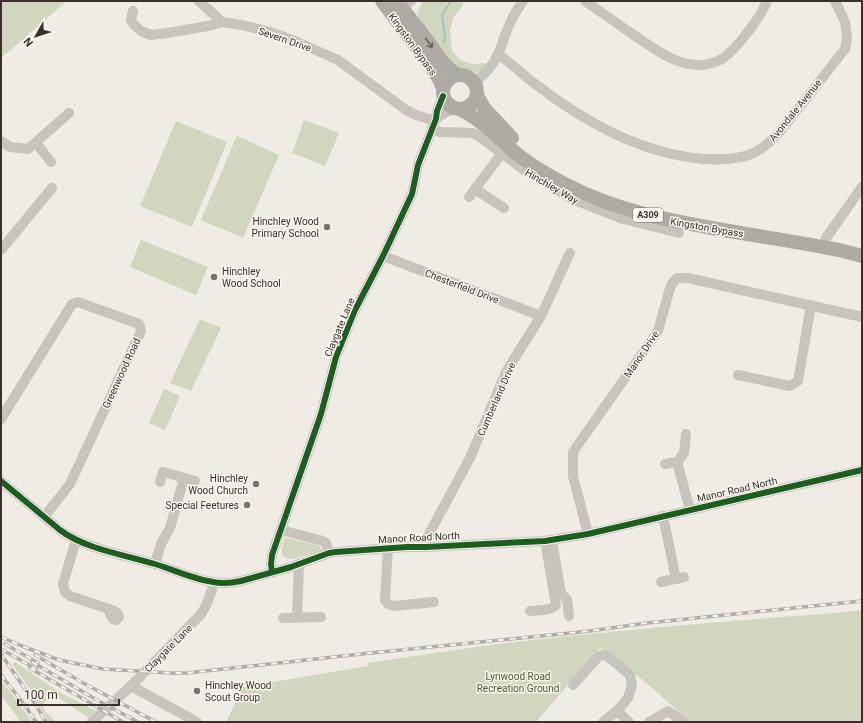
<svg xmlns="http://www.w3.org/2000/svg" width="863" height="723" font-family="Roboto,sans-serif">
  <rect width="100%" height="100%" fill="#f0ebe5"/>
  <g fill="#d1d6bf">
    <polygon points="1,1 67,1 1,58"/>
    <path d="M423,1H462L463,5L453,18L450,30L452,51L460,60L472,64L484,63L487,65L482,72C458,75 449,63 437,45C431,37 425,28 419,19L417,12Z"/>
    <polygon points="304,120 339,133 325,166 292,153"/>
    <polygon points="176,121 227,142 192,227 140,206"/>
    <polygon points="237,136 279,155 243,238 201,220"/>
    <polygon points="141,240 208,267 196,295 130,267"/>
    <polygon points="200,319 221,328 191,391 170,383"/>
    <polygon points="164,389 180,396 165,430 149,423"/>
    <path d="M288,538L317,545L321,548L322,550L320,552L292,559C278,559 282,549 284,539Z"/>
    <path d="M862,610V722H688L669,703L643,680L600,648L536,722H226L243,687L368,666V663C414,656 460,649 506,643C616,630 726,621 836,613Z"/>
    <polygon points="15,662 61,693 98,712 89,718 54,695 42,705 45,711 56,722 49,722 25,682 12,664"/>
    <polygon points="1,681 9,690 32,722 21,722 1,695"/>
  </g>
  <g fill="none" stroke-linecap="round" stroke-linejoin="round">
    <polyline stroke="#a1c2c1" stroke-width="2" points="444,42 445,38 442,15 451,1"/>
    <g stroke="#c9c3be" stroke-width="10">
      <polyline points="199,1 222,22"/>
      <path d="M585,1C599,11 614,21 628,31C649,45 680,71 708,64C712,63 718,61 722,59C738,48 757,21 766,4"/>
      <polyline points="133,11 131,20 134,25 141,31 151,35 167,33 208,26 222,22 242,25 267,31 295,41 338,60 406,110 416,115 435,121"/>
      <polyline points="398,13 402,8 411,1"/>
      <path d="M498,54C511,63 522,74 534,83C583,121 639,153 703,159C721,160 743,160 759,150C775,140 786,124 798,109C814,89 829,69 845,49L847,38L845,22L835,1"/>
      <path d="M474,83C484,75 493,66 498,54C502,46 504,37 508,28C512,18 517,9 523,1"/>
      <polyline points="436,119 446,112 455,109"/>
      <polyline points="432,128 440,132 472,133 477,135 524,170 572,199 623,219 679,233"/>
      <polyline points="1,141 10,147 28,149 69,113"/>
      <polyline points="36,143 51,162"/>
      <polyline points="475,189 504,208"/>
      <polyline points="469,197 502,153"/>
      <polyline points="826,238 862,187"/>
      <polyline points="1,250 52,188"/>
      <polyline points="383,256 541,316"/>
      <polyline points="738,375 790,386 798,381 811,305"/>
      <polyline points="1,419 72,304 78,302 139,324 141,331 70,484 44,517"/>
      <polyline points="677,462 690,510"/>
      <polyline points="665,464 677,462 684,453 686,434"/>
      <path d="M1,481L60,530C85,549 125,555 155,564C174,570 193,579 213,582C223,584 232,583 241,581L291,567L329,553L336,552L407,547H426L545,541L588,534L862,470"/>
      <polyline points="160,482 163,472 195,481"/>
      <polyline points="663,516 676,579"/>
      <polyline points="281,530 323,541 326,543 329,553"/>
      <polyline points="588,534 573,476 573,452 658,331 671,285 677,278 688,278 862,317"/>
      <polyline points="76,540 63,584 65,592 70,596 115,611 118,614 119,617 116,620 113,619 111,616 108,609"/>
      <polyline points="552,540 561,594 567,599 569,616"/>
      <polyline points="426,547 427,540 429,534 470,458 506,372 541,316 570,253"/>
      <polyline points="388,548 385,600 388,604 394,606 434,602"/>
      <polyline points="155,564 161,544 170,528 184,478"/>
      <polyline points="272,572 271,564 272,555 321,414 336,357 355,310 383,256 412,194 418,165 436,119 437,111 443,96"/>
      <polyline points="661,582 684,577"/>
      <path d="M530,611C539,610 550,611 556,605L545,541"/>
      <polyline points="283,618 321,617"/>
      <polyline points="297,618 299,564"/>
      <polyline points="573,685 599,656 606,655 630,675 632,685 628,698 617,711"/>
      <polyline points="131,686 197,722"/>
      <path d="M92,722L131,686L201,614C208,604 211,594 214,582"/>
      <polyline points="603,722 617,711 629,722"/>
      <polyline points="649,722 668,711 683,722"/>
    </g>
    <g stroke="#afaaa4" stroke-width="14">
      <polyline points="382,1 428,62 439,79 443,88"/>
      <path d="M396,1C407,14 417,27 427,40C436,53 444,67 458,75"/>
      <circle cx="460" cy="92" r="17"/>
      <polyline points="477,95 484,108 512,138"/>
      <path d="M461,110C480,119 495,135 511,149C528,164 549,176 569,186C619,212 674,221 729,231C765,237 802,243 839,250L862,256"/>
    </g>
    <defs>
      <g id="rail">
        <polyline points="1,637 22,646 59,660 103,669 171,673 187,673 361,654 590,631 647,623 862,601"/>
        <polyline points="5,644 38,663"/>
        <polyline points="1,649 36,669"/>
        <polyline points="1,654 32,699 46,722"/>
        <polyline points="35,655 85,684 156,722"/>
        <polyline points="32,662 97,700 138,722"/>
        <polyline points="30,668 123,722"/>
        <polyline points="1,675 24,704 36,722"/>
      </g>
    </defs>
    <use href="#rail" stroke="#b1aca8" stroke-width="3.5"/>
    <use href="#rail" stroke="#fbf5ee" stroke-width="2" stroke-dasharray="6" stroke-linecap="butt"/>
    <defs>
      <g id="cycleway">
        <path d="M1,481L60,530C85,549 125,555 155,564C174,570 193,579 213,582C223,584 232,583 241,581L291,567L329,553L336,552L407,547H426L545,541L588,534L862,470"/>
        <polyline points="272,572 271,564 272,555 321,414 336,357 355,310 383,256 412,194 418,165 436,119 437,111 443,96"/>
      </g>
    </defs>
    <use href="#cycleway" stroke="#fbf5ee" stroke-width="8"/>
    <use href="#cycleway" stroke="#1b5e20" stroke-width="6"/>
  </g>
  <defs><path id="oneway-shaft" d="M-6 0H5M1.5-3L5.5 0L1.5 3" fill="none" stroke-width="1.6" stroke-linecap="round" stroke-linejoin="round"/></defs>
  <use stroke="#69615b" href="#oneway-shaft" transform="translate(429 43) rotate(54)"/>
  <g fill="#7a716c" stroke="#fbf5ee" stroke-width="1.5">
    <circle cx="327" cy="227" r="4"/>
    <circle cx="214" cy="277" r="4"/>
    <circle cx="256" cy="484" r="4"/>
    <circle cx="247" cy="505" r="4"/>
    <circle cx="197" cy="691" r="4"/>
  </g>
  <g text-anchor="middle" stroke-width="3" stroke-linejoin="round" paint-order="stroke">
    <rect fill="#fbf5ee" stroke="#756b66" stroke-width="1" x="633" y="208" width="30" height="14" rx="3"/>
    <g font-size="9" font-weight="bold" fill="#3b302b">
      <text x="648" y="218">A309</text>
    </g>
    <g font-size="10" fill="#3b302b" stroke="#fbf5ee">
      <text transform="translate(285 39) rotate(19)" y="4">Severn Drive</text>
      <text transform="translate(413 44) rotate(54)" y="4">Kingston Bypass</text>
      <text transform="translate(795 110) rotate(-51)" y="4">Avondale Avenue</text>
      <text transform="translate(552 186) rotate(30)" y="4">Hinchley Way</text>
      <text transform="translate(707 227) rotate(10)" y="4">Kingston Bypass</text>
      <text transform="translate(462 286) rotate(21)" y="4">Chesterfield Drive</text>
      <text transform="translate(339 327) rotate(-67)" y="4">Claygate Lane</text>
      <text transform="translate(641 354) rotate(-56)" y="4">Manor Drive</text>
      <text transform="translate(121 373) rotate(-65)" y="4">Greenwood Road</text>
      <text transform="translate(496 399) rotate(-66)" y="4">Cumberland Drive</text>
      <text transform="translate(737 489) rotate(-13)" y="4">Manor Road North</text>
      <text transform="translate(419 537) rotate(-3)" y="4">Manor Road North</text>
      <text transform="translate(168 648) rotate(-45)" y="4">Claygate Lane</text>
    </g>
    <g font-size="10" fill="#3b302b" stroke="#fbf5ee" text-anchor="end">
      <text x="319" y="225">Hinchley Wood<tspan x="319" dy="12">Primary School</tspan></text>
      <text x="222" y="275" text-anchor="start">Hinchley<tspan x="222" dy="12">Wood School</tspan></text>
      <text x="248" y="482">Hinchley<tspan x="248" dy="12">Wood Church</tspan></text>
      <text x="239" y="509">Special Feetures</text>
      <text x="205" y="689" text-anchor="start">Hinchley Wood<tspan x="205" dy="12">Scout Group</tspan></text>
    </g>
    <g font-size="10" fill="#4a5a2e" stroke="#fbf5ee">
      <text x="518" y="680">Lynwood Road<tspan x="518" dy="12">Recreation Ground</tspan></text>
    </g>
  </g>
  <rect width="863" height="723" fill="none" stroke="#3b302b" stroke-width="4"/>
  <g transform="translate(36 36) rotate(231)" stroke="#fbf5ee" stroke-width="3" paint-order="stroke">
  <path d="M0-3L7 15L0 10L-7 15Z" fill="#3b302b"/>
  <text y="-6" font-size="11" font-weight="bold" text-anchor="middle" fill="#3b302b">N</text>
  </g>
  <path d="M18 699v6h101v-6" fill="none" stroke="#3b302b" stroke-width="2"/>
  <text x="24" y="699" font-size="12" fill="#3b302b" stroke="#fbf5ee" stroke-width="3" paint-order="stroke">100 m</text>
</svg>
